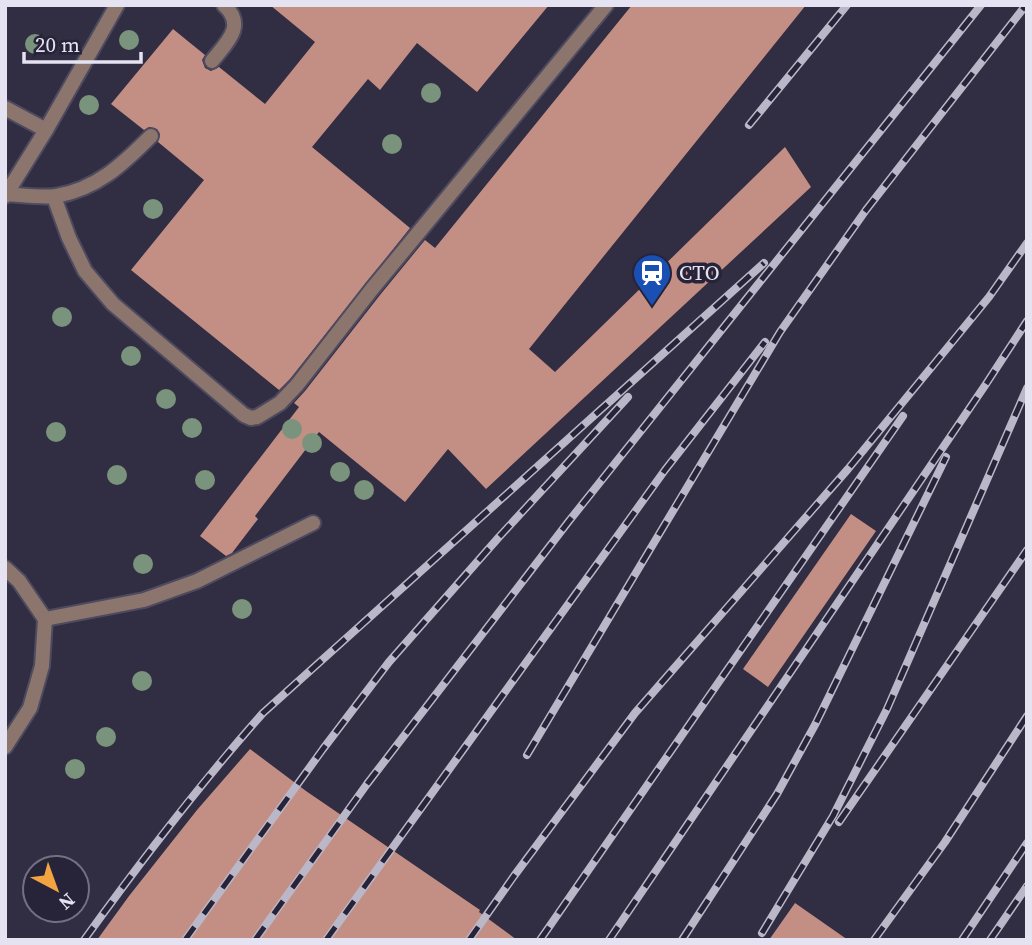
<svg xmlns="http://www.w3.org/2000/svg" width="1032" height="945" font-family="'Source Serif 4',serif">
  <rect width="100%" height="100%" fill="#312d43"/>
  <g fill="#c38f84">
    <polygon points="270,5 549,5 477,92 417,43 380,90 368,79 312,147 410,228 290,379 279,390 131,270 204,180 158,142 160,134 157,129 149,127 144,130 111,104 173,29 205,55 202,60 205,68 211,71 219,67 265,104 315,42"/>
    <polygon points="632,5 806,5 529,349 555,372 785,147 811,187 486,489 448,449 405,502 319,432 255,516 258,519 232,553 226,556 200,536 299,407 294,403 305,391 380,295 425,240 435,248"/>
    <polygon points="851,514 876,531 768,687 743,669"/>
    <polygon points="250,749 306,791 480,910 479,912 517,940 97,940 129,896 197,810"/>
    <polygon points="795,903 848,940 769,940"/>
  </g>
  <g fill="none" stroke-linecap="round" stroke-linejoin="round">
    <defs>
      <g id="service">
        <path d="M212,61C226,43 247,26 224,5"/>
        <polyline points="5,108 46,130"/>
        <path d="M6,194C20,195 43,198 56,196C97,189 123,164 151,136"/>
        <polyline points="5,196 46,130 117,5"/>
        <polyline points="54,197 69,238 85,271 113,304 244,415 251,418 257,417 280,403 297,385 372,289 606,5"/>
        <polyline points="5,568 19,581 45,619"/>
        <polyline points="45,619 144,600 197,581 313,523"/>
        <polyline points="5,747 30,708 42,666 45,619"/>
      </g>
    </defs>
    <use href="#service" stroke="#4e4a5f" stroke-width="18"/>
    <use href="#service" stroke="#8b756d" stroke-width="14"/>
    <defs>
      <g id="rail">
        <polyline points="749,125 847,5"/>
        <polyline points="527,755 780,332 866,210 1026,5"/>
        <polyline points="839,822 1027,550"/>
        <polyline points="762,933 833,816 887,709 1027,388"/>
        <path d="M84,940C141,861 199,785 263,713L764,263"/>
        <polyline points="185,940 323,749 389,662 499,537 628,397"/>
        <polyline points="255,940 367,784 569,521 981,5"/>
        <polyline points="326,940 665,470 765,342"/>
        <polyline points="469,940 514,876 635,713 848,469 989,297 1027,243"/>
        <polyline points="540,940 903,416"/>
        <polyline points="609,940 986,384 1027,321"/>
        <polyline points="682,940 777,794 816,723 946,457"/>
        <polyline points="874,940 945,842 1027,716"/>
        <polyline points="962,940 1027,843"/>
        <polyline points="990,940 1027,886"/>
      </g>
    </defs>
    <use href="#rail" stroke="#bab7c8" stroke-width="8"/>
    <use href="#rail" stroke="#272339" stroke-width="5" stroke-dasharray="16" stroke-linecap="butt"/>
  </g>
  <g fill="#7a937c">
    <circle cx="129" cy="40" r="10"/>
    <circle cx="35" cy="44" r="10"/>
    <circle cx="431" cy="93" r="10"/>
    <circle cx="89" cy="105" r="10"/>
    <circle cx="392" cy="144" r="10"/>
    <circle cx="153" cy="209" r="10"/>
    <circle cx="62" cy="317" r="10"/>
    <circle cx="131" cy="356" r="10"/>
    <circle cx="166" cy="399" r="10"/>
    <circle cx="192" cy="428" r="10"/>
    <circle cx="292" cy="429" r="10"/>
    <circle cx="56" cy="432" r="10"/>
    <circle cx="312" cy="443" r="10"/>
    <circle cx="340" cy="472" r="10"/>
    <circle cx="117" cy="475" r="10"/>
    <circle cx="205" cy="480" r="10"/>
    <circle cx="364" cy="490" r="10"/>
    <circle cx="143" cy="564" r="10"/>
    <circle cx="242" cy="609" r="10"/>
    <circle cx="142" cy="681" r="10"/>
    <circle cx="106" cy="737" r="10"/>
    <circle cx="75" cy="769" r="10"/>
  </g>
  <defs>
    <symbol id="station-pin" viewBox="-11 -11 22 30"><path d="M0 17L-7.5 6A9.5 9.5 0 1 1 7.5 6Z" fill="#1a4fb4" stroke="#272339"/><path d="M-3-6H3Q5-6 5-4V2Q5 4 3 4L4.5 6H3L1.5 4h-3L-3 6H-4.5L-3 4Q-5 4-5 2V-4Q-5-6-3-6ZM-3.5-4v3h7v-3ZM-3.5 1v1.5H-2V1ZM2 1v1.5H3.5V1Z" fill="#fff"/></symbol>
  </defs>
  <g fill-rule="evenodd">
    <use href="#station-pin" x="630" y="251" width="44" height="60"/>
  </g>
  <g text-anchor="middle" stroke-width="7" stroke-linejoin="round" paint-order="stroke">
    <g font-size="21" fill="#e5e3f2" stroke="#272339" text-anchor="start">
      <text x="679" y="280">CTO</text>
    </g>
  </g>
  <rect width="1032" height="945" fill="none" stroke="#e5e3f2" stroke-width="14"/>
  <g transform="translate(56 889) rotate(139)"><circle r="33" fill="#272339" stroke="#737083" stroke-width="2"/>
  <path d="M0-5L12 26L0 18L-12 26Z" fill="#f3a442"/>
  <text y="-10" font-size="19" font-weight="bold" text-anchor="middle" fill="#e5e3f2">N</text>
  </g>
  <path d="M24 52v10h117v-10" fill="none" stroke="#e5e3f2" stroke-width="3.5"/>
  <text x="35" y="52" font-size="21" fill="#e5e3f2" stroke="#272339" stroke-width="5" paint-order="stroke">20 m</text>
</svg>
